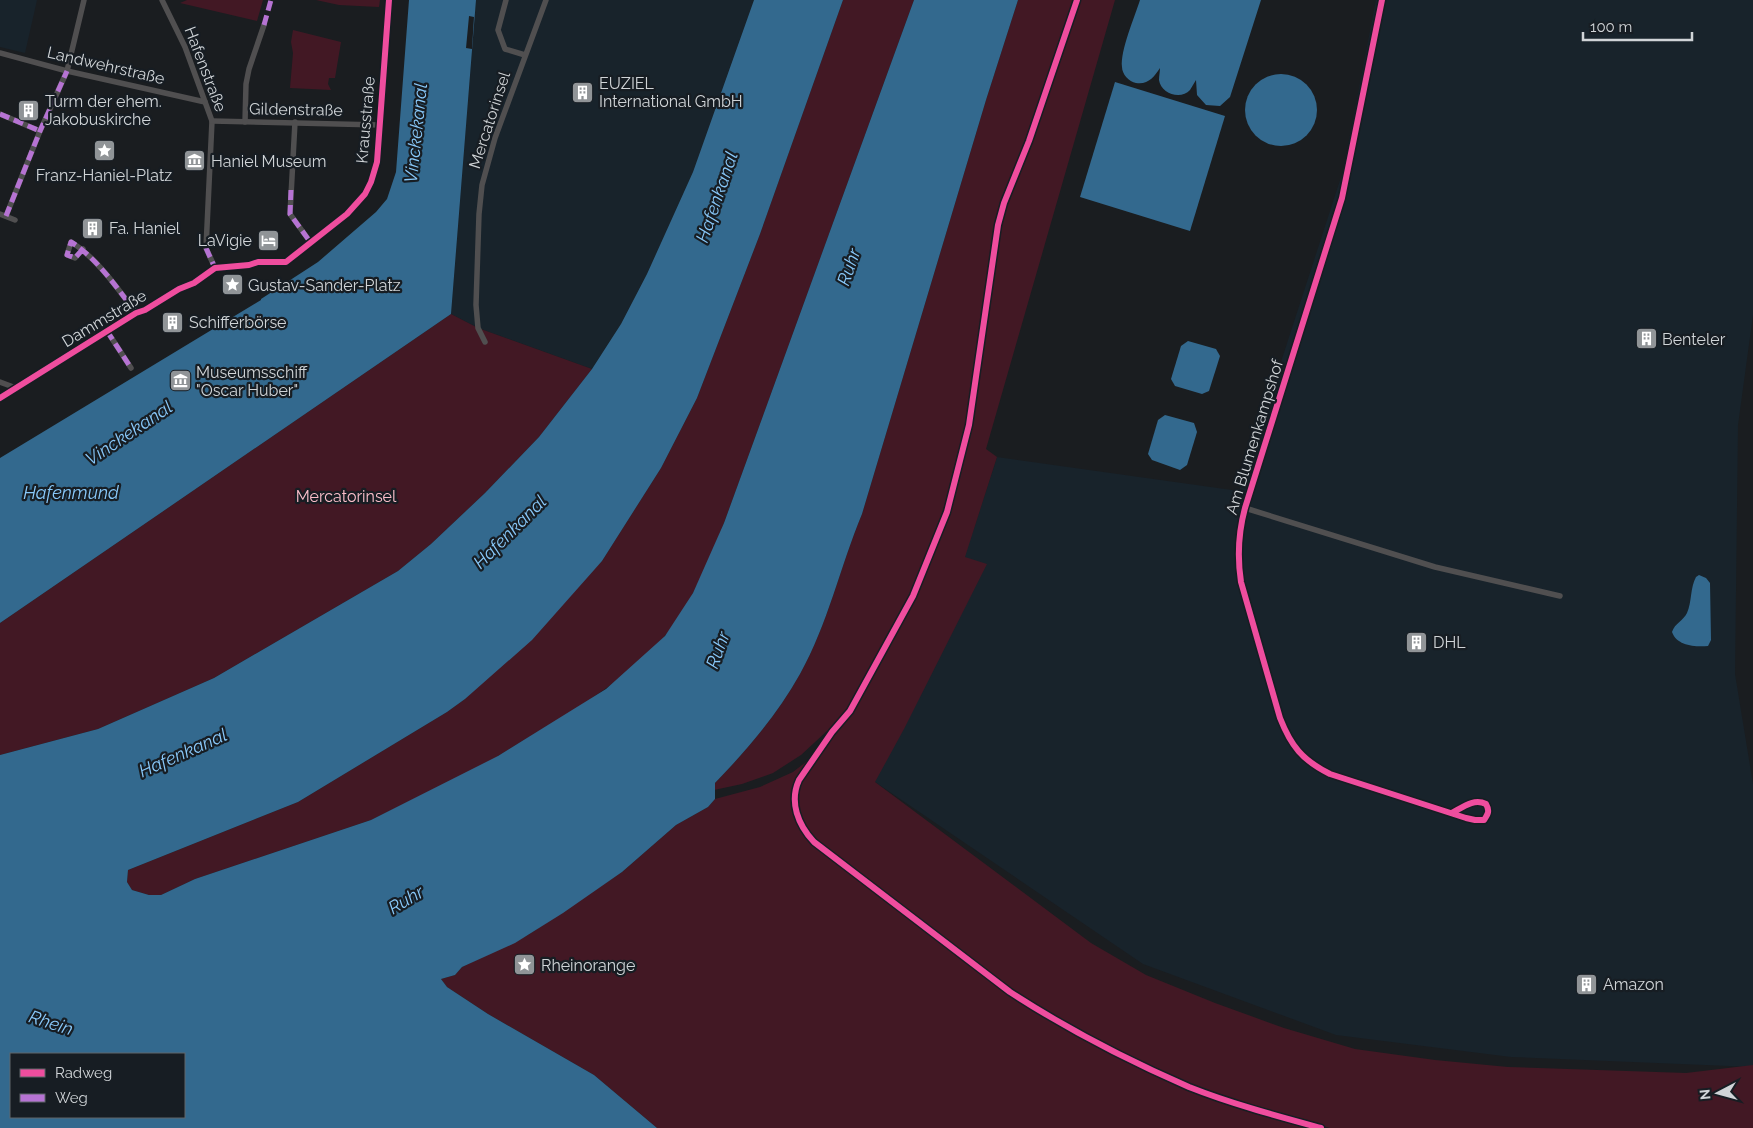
<svg xmlns="http://www.w3.org/2000/svg" width="1753" height="1128" font-family="Raleway,sans-serif">
  <rect width="100%" height="100%" fill="#1a1d20"/>
  <g fill="#18232b">
    <polygon points="0,0 37,0 25,53 0,47"/>
    <polygon points="476,0 754,0 693,172 647,274 621,324 592,369 478,328 451,314"/>
    <polygon points="1376,0 1753,0 1753,315 1738,425 1735,674 1753,784 1753,1067 1511,1057 1336,1035 1143,964 859,771 972,534 997,457 1239,491 1343,171"/>
  </g>
  <g fill="#421824">
    <polygon points="187,0 263,0 257,21 180,3"/>
    <polygon points="316,0 380,0 379,7 339,5"/>
    <path d="M843,0H914L724,523C708,562 692,604 664,637C619,688 556,720 498,756V758L371,820L195,879L161,895H149L132,890L127,882L128,870L298,802L447,712L465,699L602,561L661,468L697,398L760,234Z"/>
    <path d="M1018,0H1074L1026,140L1001,203L995,224L966,424L957,467L928,556L911,594L848,709L828,730L801,755L773,773L742,784L714,790L715,783C747,750 777,715 800,674C828,624 840,567 862,514L986,100Z"/>
    <polygon points="1080,0 1115,0 986,449 997,457 965,557 987,564 904,729 875,782 1091,943 1146,975 1215,1003 1284,1028 1355,1049 1435,1060 1508,1067 1686,1073 1753,1065 1753,1128 1330,1128 1260,1108 1191,1084 1093,1039 1041,1008 1012,989 815,840 809,834 798,813 796,797 797,789 800,781 834,734 852,712 914,597 932,558 962,467 971,425 1000,225 1006,204 1031,142"/>
    <polygon points="293,30 341,42 335,78 329,78 328,84 331,90 290,88 293,53 291,42"/>
    <polygon points="451,314 478,328 592,369 539,437 485,493 431,544 398,571 214,678 98,729 0,755 0,623"/>
    <path d="M811,758C808,767 801,773 796,782C785,803 798,827 812,844L1008,994C1065,1032 1127,1066 1191,1090C1230,1105 1271,1117 1311,1128H657L594,1075L488,1014L447,987L441,979L455,975L462,967L528,935L622,872L676,825L708,807L715,799L760,787L793,772Z"/>
  </g>
  <g fill="#33698e" fill-rule="evenodd">
    <polygon points="409,0 476,0 451,314 0,623 0,458 261,300 261,299 318,262 376,212 387,199 396,172"/>
    <path d="M754,0H843L760,234L697,398L661,468L602,561L532,640L465,699L447,712L298,802L128,870L127,882L132,890L149,895H161L195,879L371,820L498,756L606,689L665,636L693,593L724,523L914,0H1018L986,100L862,514C840,567 828,624 800,674C777,715 747,750 715,783V799L708,807L676,825L622,872L563,913L515,943L462,967L455,975L441,979L447,987L488,1014L594,1075L657,1128H0V755L98,729L214,678L398,571L431,544L485,493L539,437L592,369L621,324L647,274L693,172ZM11,1054H184V1117H11Z"/>
    <path d="M1140,0H1261L1230,97L1220,106L1206,105L1197,95L1196,80C1194,83 1192,87 1190,90C1181,100 1161,94 1159,80C1159,76 1160,71 1160,68C1154,77 1148,85 1136,83C1129,82 1122,74 1122,67C1120,51 1135,16 1140,0Z"/>
    <circle cx="1281" cy="110" r="36"/>
    <polygon points="1115,82 1225,116 1190,231 1080,197"/>
    <polygon points="1188,341 1216,349 1220,356 1209,391 1202,394 1175,386 1171,379 1181,346"/>
    <polygon points="1165,415 1194,423 1197,432 1187,465 1180,470 1152,460 1148,454 1158,420"/>
    <path d="M1699,575L1706,578L1710,583L1711,640L1708,646C1695,647 1677,646 1672,632C1675,623 1683,621 1687,613C1692,602 1690,588 1696,577Z"/>
  </g>
  <polygon fill="#1a1d20" points="469,16 474,17 472,49 466,48"/>
  <g fill="none" stroke-linecap="round" stroke-linejoin="round">
    <g stroke="#504f50" stroke-width="5.5">
      <polyline points="162,0 185,47 212,121 206,248 215,268"/>
      <polyline points="506,0 498,30 505,49 525,55"/>
      <path d="M1382,0L1342,198L1245,508C1238,534 1237,556 1241,582L1280,718C1291,746 1302,760 1330,774L1466,818L1475,820H1484C1488,814 1490,811 1486,804C1474,798 1463,807 1452,813"/>
      <polyline points="0,53 67,71 205,102"/>
      <polyline points="0,114 40,131"/>
      <polyline points="212,121 380,125"/>
      <polyline points="245,122 246,84 249,69 264,25"/>
      <polyline points="295,122 290,214 311,243"/>
      <polyline points="0,214 15,220"/>
      <polyline points="6,216 40,131 67,71 84,0"/>
      <path d="M83,249L75,258L67,255L71,242C96,257 118,289 136,313"/>
      <polyline points="107,331 131,368"/>
      <polyline points="485,342 478,328 476,305 479,214 482,185 495,138 546,0"/>
      <polyline points="0,382 16,388"/>
      <polyline points="0,398 136,313 145,310 179,289 194,283 215,268 249,265 258,262 286,262 347,214 365,194 371,182 377,162 389,0"/>
      <polyline points="1245,508 1435,567 1560,596"/>
    </g>
    <g stroke="#b673d3" stroke-width="5" stroke-dasharray="10 5" stroke-linecap="butt">
      <polyline points="264,25 271,0"/>
      <polyline points="0,114 40,131"/>
      <polyline points="291,190 290,214 311,243"/>
      <polyline points="6,216 40,131 67,71"/>
      <polyline points="206,248 215,268"/>
      <path d="M83,249L75,258L67,255L71,242C96,257 118,289 136,313"/>
      <polyline points="107,331 131,368"/>
    </g>
    <defs>
      <g id="cycleway">
        <path d="M1077,0L1029,141L1004,203L998,225L969,425L947,512L913,596L850,711L832,732L799,780C789,802 798,825 814,842L1010,992C1067,1029 1127,1060 1189,1087C1232,1104 1277,1116 1321,1128"/>
        <path d="M1382,0L1342,198L1245,508C1238,534 1237,556 1241,582L1280,718C1291,746 1302,760 1330,774L1466,818L1475,820H1484C1488,814 1490,811 1486,804C1474,798 1463,807 1452,813"/>
        <polyline points="0,398 136,313 145,310 179,289 194,283 215,268 249,265 258,262 286,262 347,214 365,194 371,182 377,162 389,0"/>
      </g>
    </defs>
    <use href="#cycleway" stroke="#171d23" stroke-width="9"/>
    <use href="#cycleway" stroke="#ef4d9e" stroke-width="6"/>
  </g>
  <defs>
    <symbol id="building-square" viewBox="-11 -11 22 22"><rect x="-9" y="-9" width="18" height="18" rx="4" fill="#909497" stroke="#171d23"/><path d="M-4-6H4V6H1V3H-1V6H-4ZM-2.5-4.3h1.7v1.8h-1.7ZM.8-4.3h1.7v1.8H.8ZM-2.5-1h1.7V.8h-1.7ZM.8-1h1.7V.8H.8Z" fill="#fff"/></symbol>
    <symbol id="sight-square" viewBox="-11 -11 22 22"><rect x="-9" y="-9" width="18" height="18" rx="4" fill="#909497" stroke="#171d23"/><path d="M0-6L1.8-2.2L6-1.7L2.9 1.2L3.7 5.4L0 3.3L-3.7 5.4L-2.9 1.2L-6-1.7L-1.8-2.2Z" fill="#fff"/></symbol>
    <symbol id="museum-square" viewBox="-11 -11 22 22"><rect x="-9" y="-9" width="18" height="18" rx="4" fill="#909497" stroke="#171d23"/><path d="M0-6L6-3V-2H-6V-3ZM-5-1h2V3h-2ZM-1-1h2V3h-2ZM3-1h2V3H3ZM-6 4H6V6H-6Z" fill="#fff"/></symbol>
    <symbol id="hotel-square" viewBox="-11 -11 22 22"><rect x="-9" y="-9" width="18" height="18" rx="4" fill="#909497" stroke="#171d23"/><path d="M-6-4.5h1.5V1H6V5H4.5V3h-9V5H-6ZM-4 0a1.8 1.8 0 1 1 3.6 0ZM.5 0V-2.5h3Q6-2.5 6 0Z" fill="#fff"/></symbol>
  </defs>
  <g fill-rule="evenodd">
    <use href="#building-square" x="570" y="80" width="25" height="25"/>
    <use href="#building-square" x="16" y="98" width="25" height="25"/>
    <use href="#sight-square" x="92" y="138" width="25" height="25"/>
    <use href="#museum-square" x="182" y="148" width="25" height="25"/>
    <use href="#building-square" x="80" y="216" width="25" height="25"/>
    <use href="#hotel-square" x="256" y="228" width="25" height="25"/>
    <use href="#sight-square" x="220" y="272" width="25" height="25"/>
    <use href="#building-square" x="160" y="310" width="25" height="25"/>
    <use href="#building-square" x="1634" y="326" width="25" height="25"/>
    <use href="#museum-square" x="168" y="368" width="25" height="25"/>
    <use href="#building-square" x="1404" y="630" width="25" height="25"/>
    <use href="#sight-square" x="512" y="952" width="25" height="25"/>
    <use href="#building-square" x="1574" y="972" width="25" height="25"/>
  </g>
  <g text-anchor="middle" stroke-width="4.5" stroke-linejoin="round" paint-order="stroke">
    <g font-size="16" fill="#d0d4d7" stroke="#171d23">
      <text transform="translate(106 65) rotate(13)" y="6">Landwehrstraße</text>
      <text transform="translate(206 69) rotate(69)" y="6">Hafenstraße</text>
      <text transform="translate(296 109) rotate(1)" y="6">Gildenstraße</text>
      <text transform="translate(365 120) rotate(-85)" y="6">Krausstraße</text>
      <text transform="translate(489 120) rotate(-72)" y="6">Mercatorinsel</text>
      <text transform="translate(104 318) rotate(-31)" y="6">Dammstraße</text>
      <text transform="translate(1254 437) rotate(-73)" y="6">Am Blumenkampshof</text>
    </g>
    <g font-size="16" fill="#d0d4d7" stroke="#171d23" text-anchor="start">
      <text x="599" y="89">EUZIEL<tspan x="599" dy="18">International GmbH</tspan></text>
      <text x="45" y="107">Turm der ehem.<tspan x="45" dy="18">Jakobuskirche</tspan></text>
      <text x="211" y="167">Haniel Museum</text>
      <text x="104" y="181" text-anchor="middle">Franz-Haniel-Platz</text>
      <text x="109" y="234">Fa. Haniel</text>
      <text x="252" y="246" text-anchor="end">LaVigie</text>
      <text x="248" y="291">Gustav-Sander-Platz</text>
      <text x="189" y="328">Schifferbörse</text>
      <text x="1662" y="345">Benteler</text>
      <text x="196" y="378">Museumsschiff<tspan x="196" dy="18">"Oscar Huber"</tspan></text>
      <text x="1433" y="648">DHL</text>
      <text x="541" y="971">Rheinorange</text>
      <text x="1603" y="990">Amazon</text>
    </g>
    <g font-size="16" fill="#fcbfcb" stroke="#171d23">
      <text x="346" y="502">Mercatorinsel</text>
    </g>
    <g font-size="18" font-style="italic" fill="#89c9fa" stroke="#171d23">
      <text transform="translate(416 133) rotate(-84)" y="6">Vinckekanal</text>
      <text transform="translate(717 197) rotate(-71)" y="6">Hafenkanal</text>
      <text transform="translate(849 267) rotate(-71)" y="6">Ruhr</text>
      <text transform="translate(129 433) rotate(-34)" y="6">Vinckekanal</text>
      <text x="71" y="499">Hafenmund</text>
      <text transform="translate(510 532) rotate(-45)" y="6">Hafenkanal</text>
      <text transform="translate(718 650) rotate(-70)" y="6">Ruhr</text>
      <text transform="translate(183 753) rotate(-24)" y="6">Hafenkanal</text>
      <text transform="translate(406 900) rotate(-31)" y="6">Ruhr</text>
      <text transform="translate(51 1023) rotate(18)" y="6">Rhein</text>
    </g>
  </g>
  <rect x="10" y="1053" width="175" height="65" fill="#171d23" stroke="#61666b"/>
  <rect x="20" y="1069" width="25" height="8" fill="#ef4d9e" stroke="#61666b"/>
  <text x="55" y="1078" font-size="15" fill="#d0d4d7">Radweg</text>
  <rect x="20" y="1094" width="25" height="8" fill="#b673d3" stroke="#61666b"/>
  <text x="55" y="1103" font-size="15" fill="#d0d4d7">Weg</text>
  <g transform="translate(1718 1093) rotate(264)" stroke="#171d23" stroke-width="4" paint-order="stroke">
  <path d="M0-4L9 19L0 12L-9 19Z" fill="#d0d4d7"/>
  <text y="-8" font-size="14" font-weight="bold" text-anchor="middle" fill="#d0d4d7">N</text>
  </g>
  <path d="M1583 32v8h109v-8" fill="none" stroke="#d0d4d7" stroke-width="2.5"/>
  <text x="1590" y="32" font-size="15" fill="#d0d4d7" stroke="#171d23" stroke-width="4" paint-order="stroke">100 m</text>
</svg>
